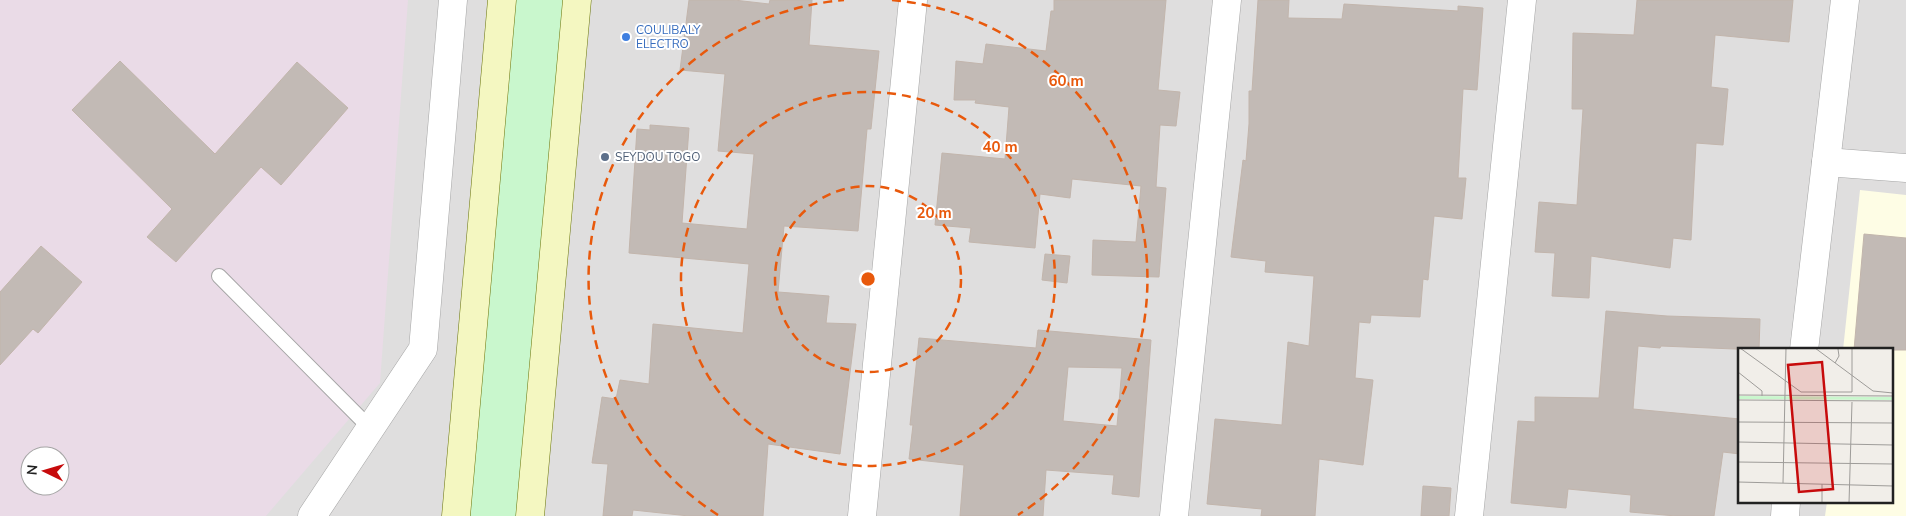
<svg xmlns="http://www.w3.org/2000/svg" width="1906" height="516" font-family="'Nunito Sans',sans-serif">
  <rect width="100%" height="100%" fill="#f1eee9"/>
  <path fill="#dfdede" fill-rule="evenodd" d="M0,0H1906V516H0ZM1740,350H1892V502H1740ZM30,456H60V486H30Z"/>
  <path fill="#eadbe7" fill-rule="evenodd" d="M0,0H408L380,383L266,516H0ZM30,456H60V486H30Z"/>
  <polygon fill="#fefde5" points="1860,190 1906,195 1906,516 1825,516 1827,502 1892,502 1892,350 1843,350"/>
  <polygon fill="#c9f7cd" points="514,0 564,0 517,516 469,516"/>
  <g fill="#c2bab5" stroke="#c2b5ac" fill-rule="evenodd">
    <polygon points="689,0 734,0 769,4 770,0 812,0 809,45 879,51 871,129 867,129 858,231 784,226 778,292 829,296 826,323 856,324 840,454 768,444 763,516 689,516 633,510 632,516 603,516 608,464 592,463 602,397 616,399 620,380 649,384 653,324 743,333 749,264 629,253 637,129 650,130 650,125 689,128 682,223 747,229 754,154 718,151 725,74 680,70"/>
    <polygon points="1054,0 1166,0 1158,90 1180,92 1176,126 1160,125 1156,187 1166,188 1159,277 1092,275 1093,240 1136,242 1141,186 1072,179 1070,198 1040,194 1035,248 969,242 971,228 935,225 942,153 1005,159 1009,107 975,103 976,100 954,100 956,61 983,64 986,44 1046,51 1051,11 1054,11"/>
    <polygon points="1258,0 1289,0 1288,18 1342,19 1344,4 1458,11 1458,6 1483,8 1477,90 1463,89 1458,178 1466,178 1462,219 1434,216 1428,280 1423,279 1420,317 1371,315 1370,323 1359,322 1355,378 1373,380 1363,465 1319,459 1315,516 1261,516 1262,509 1207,504 1215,419 1282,425 1288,342 1309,346 1314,276 1265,272 1266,261 1231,257 1243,160 1246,161 1249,124 1249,91 1252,91"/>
    <polygon points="1637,0 1793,0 1789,42 1715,35 1711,87 1728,89 1723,145 1696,143 1691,240 1673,238 1670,268 1591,256 1589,298 1552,296 1555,253 1535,252 1539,202 1577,205 1583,109 1572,109 1573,33 1634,35"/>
    <polygon points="120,61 215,154 297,62 348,108 281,185 261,167 176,262 147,237 172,209 72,110"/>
    <polygon points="1864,234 1906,238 1906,350 1854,350"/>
    <polygon points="41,246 82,282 38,333 33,329 0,365 0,292"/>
    <polygon points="1045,254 1070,256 1067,283 1042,280"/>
    <polygon points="1606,311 1667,316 1760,319 1759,350 1661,346 1660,348 1638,346 1633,409 1740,419 1740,454 1723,452 1714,516 1676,516 1630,512 1631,495 1568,489 1566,508 1511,503 1518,421 1535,422 1535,397 1599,398"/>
    <path d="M1038,330L1151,340L1139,497L1112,494L1114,475L1046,470L1043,516H960L964,465L909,459L913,425H910L919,338L1036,348ZM1068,367L1122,368L1117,426L1063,421Z"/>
    <polygon points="1423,486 1451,488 1449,516 1421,516"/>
  </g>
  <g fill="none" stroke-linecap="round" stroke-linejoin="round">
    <defs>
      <polyline id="service" points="219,276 371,429"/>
      <g id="minor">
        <polyline points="1826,162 1906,168"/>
        <polyline points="1804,350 1845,0"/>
        <polyline points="312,516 423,349 453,0"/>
        <polyline points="862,516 913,0"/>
        <polyline points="1174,516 1227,0"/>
        <polyline points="1469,516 1522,0"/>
        <polyline points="1785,516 1786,502"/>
      </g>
      <g id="secondary">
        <polyline points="456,516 502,0"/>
        <polyline points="530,516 577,0"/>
      </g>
    </defs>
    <use href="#service" stroke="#a5a5a5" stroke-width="16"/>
    <use href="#minor" stroke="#a5a5a5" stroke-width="29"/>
    <use href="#secondary" stroke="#6a750b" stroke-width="29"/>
    <use href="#service" stroke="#fff" stroke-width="14"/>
    <use href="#minor" stroke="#fff" stroke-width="28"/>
    <use href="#secondary" stroke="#f4f7c1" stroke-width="28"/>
  </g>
  <g fill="none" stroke="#e8590c" stroke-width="2.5" stroke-dasharray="9 6">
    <circle cx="868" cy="279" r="93"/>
    <circle cx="868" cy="279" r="187"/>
    <path d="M718 515A280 280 0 0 1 844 0M892 0A280 280 0 0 1 1018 515"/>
  </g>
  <circle fill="#3f7fe0" stroke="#fff" stroke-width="2" cx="626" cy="37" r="5"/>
  <circle fill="#5c6f8a" stroke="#fff" stroke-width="2" cx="605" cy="157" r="5"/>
  <g text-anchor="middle" stroke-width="4" stroke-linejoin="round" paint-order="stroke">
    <g font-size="12" fill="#366cbe" stroke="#fff" text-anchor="start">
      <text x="636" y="34">COULIBALY<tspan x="636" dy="14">ELECTRO</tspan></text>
    </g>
    <g font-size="12" fill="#4e5e75" stroke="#fff" text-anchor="start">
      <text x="615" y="161">SEYDOU TOGO</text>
    </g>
  </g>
  <g transform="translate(1738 348)">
    <rect width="155" height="155" fill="#f1eee9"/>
    <path d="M0,48L155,49V52L0,51Z" fill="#c9f7cd"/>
    <path fill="none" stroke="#9e9c99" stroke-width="1" d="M2,0L63,44H114M77,0L135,43L155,45M97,15L101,8L100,1M0,24L24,43V48M114,44V0M0,47L155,48M0,52L155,53M0,74L155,75M0,94L155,97M0,114L155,116M0,134L155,138M45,135L48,0M84,136V155M111,155L114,54"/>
    <path fill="#c70b0c" fill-opacity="0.15" stroke="#c70b0c" stroke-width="2.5" d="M84,14L95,141L61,144L50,17Z"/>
    <rect width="155" height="155" fill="none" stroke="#212121" stroke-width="2.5"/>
  </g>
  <circle cx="868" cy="279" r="8" fill="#e8590c" stroke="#fff" stroke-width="2.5"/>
  <g font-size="15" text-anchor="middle" font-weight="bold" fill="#e8590c" stroke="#fff" stroke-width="4" stroke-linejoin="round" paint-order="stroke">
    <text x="1066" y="86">60 m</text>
    <text x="1000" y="152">40 m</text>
    <text x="934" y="218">20 m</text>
  </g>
  <g transform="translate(45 471) rotate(275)"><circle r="24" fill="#ffffff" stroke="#a6a6a6"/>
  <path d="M0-4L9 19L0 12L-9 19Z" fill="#c70b0c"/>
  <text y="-8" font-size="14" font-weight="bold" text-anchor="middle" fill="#212121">N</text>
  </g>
</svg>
